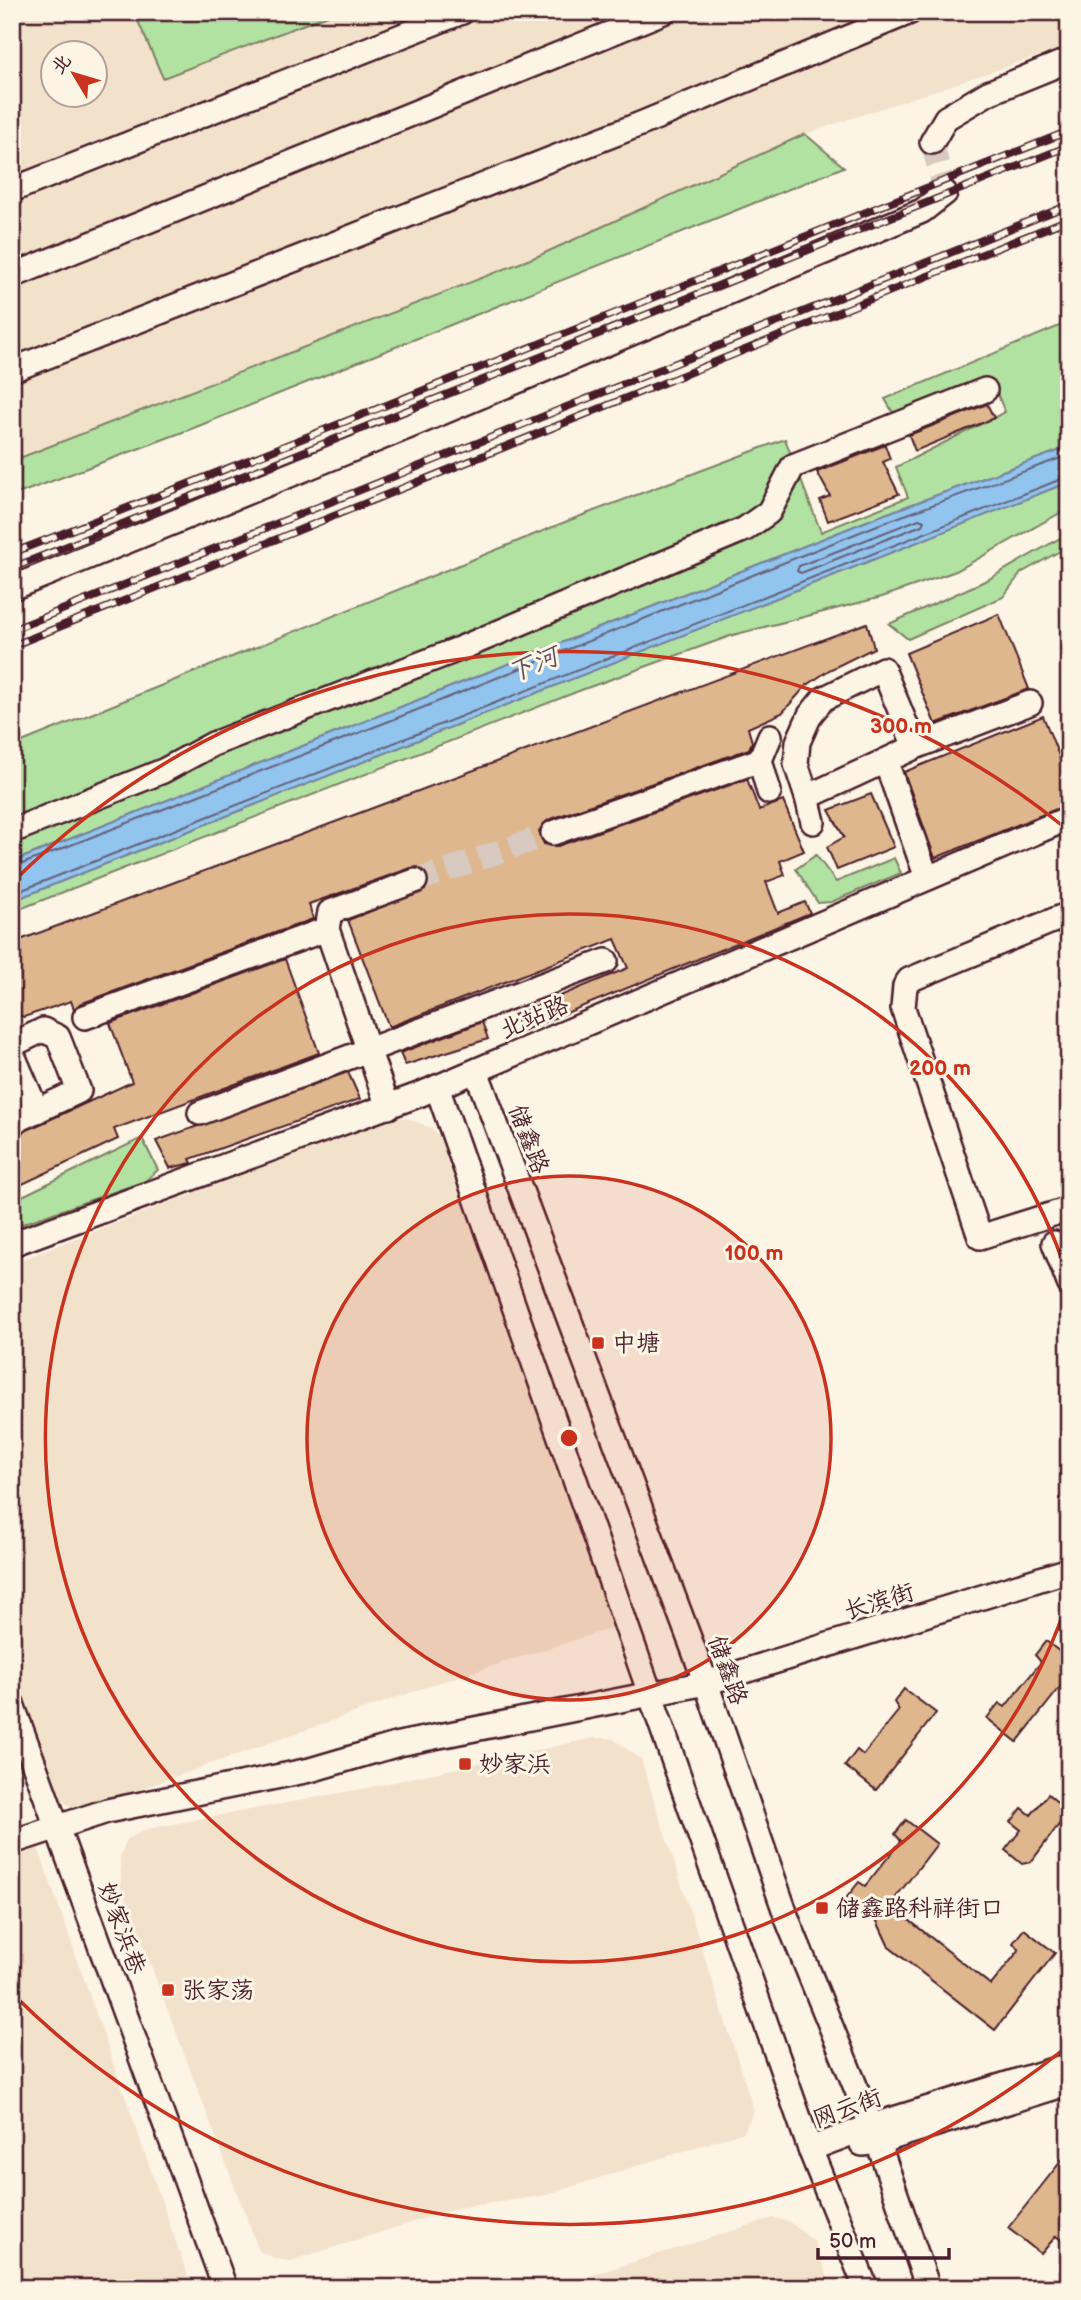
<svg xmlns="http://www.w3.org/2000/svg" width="1081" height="2300" font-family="'Balsamiq Sans','LXGW WenKai TC',sans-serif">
  <rect width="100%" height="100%" fill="#fcf5e5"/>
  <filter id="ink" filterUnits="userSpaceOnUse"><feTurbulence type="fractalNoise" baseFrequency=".0143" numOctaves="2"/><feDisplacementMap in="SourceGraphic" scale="14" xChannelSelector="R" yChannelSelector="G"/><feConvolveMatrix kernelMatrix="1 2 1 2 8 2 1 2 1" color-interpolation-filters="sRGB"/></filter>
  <g filter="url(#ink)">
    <g fill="#f3e2cb" fill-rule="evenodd">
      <path d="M12,12H1069V46L805,134L538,256L12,461ZM52,52H94V94H52Z"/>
      <polygon points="392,1117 407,1118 432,1128 455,1157 630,1595 613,1628 435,1684 82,1810 72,1808 60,1798 12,1671 12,1263"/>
      <polygon points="593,1738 612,1738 641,1759 754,2110 744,2132 542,2196 457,2208 291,2261 276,2259 259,2251 121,1887 120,1855 127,1839 147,1829 366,1788"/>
      <polygon points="38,1847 192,2288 12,2288 12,1858"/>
      <polygon points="773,2218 788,2221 814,2241 832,2288 551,2288"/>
    </g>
    <g fill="#b1e2a2" stroke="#7e8066" stroke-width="2">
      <polygon points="134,12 336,12 163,78"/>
      <polygon points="805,134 844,167 191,429 12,496 12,461 538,256"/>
      <polygon points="1069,322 1069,447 877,517 12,862 12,746 570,520 785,439 821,532 908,497 896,467 1005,412 991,379 895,416 885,399"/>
      <polygon points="1069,482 1069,508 956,571 882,597 733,635 584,689 12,912 12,901 22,897"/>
      <polygon points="1069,533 1069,546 1021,573 1003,597 908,639 889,624 987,580"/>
      <polygon points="816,855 836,882 894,858 901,873 831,902 818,903 796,869"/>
      <polygon points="142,1138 158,1170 145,1181 19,1225 12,1222 12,1201"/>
    </g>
    <polygon fill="#91c4ee" stroke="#7582a0" stroke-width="2" points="1069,447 1069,482 12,901 12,862 877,517"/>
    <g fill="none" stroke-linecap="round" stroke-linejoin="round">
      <g stroke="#666179" stroke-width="2">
        <polygon points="919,519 924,521 922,525 801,573 797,571 799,566"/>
        <polyline points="12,868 392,720 880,524 1069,455"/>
        <polyline points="12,894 1069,476"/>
      </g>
    </g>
    <g fill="#deb78e" stroke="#4a1f2b" stroke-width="2">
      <polygon points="987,404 994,418 915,451 909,435"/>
      <polygon points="885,445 890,459 883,462 899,494 828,521 820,500 830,496 817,472"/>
      <polygon points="999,614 1029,689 935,724 906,653"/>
      <polygon points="867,623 874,648 829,670 806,686 782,713 748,728 752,742 749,749 548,820 539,831 544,844 558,846 747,779 759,810 783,801 804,851 780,861 785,875 766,882 778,913 805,902 810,913 520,1032 514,1015 628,968 615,939 389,1027 348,920 425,890 428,876 418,867 411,868 309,904 313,919 80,1004 74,1009 71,1001 24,1017 12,1013 12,943"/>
      <polygon points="1043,716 1069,781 1069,804 935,858 904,772"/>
      <polygon points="871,794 894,847 837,870 827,847 844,837 829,810"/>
      <polygon points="285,959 319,1053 114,1129 118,1139 12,1189 12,1137 132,1082 110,1023"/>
      <polygon points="482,1022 488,1039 405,1065 400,1053"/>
      <polygon points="348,1072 360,1099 190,1159 192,1163 170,1168 156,1141"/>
      <polygon points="1046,1641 1069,1659 1069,1676 1017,1742 987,1718 999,1703 1005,1707 1041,1662 1035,1655"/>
      <polygon points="904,1689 936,1713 876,1790 845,1766 857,1750 863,1755 899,1710 894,1702"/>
      <polygon points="1048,1794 1065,1809 1063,1819 1031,1862 1022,1864 1005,1850 1021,1830 1011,1822 1022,1808 1031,1815"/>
      <polygon points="906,1820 937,1844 890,1905 991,1985 1019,1950 1013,1943 1024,1929 1055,1953 995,2030 889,1947 877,1921 847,1897 859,1882 865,1886 901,1841 895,1834"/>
      <polygon points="1069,2151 1069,2246 1056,2236 1041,2254 1008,2228"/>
    </g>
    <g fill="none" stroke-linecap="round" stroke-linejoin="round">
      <g stroke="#d8cac0" stroke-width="23" stroke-dasharray="23 11" stroke-linecap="butt">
        <polyline points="932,142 945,193"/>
        <polyline points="415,881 553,833"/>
      </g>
      <defs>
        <g id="minor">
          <polyline points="932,142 946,118 988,93 1069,60"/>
          <polyline points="12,190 462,12"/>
          <polyline points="12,276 663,12"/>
          <polyline points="12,370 643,123 910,12"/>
          <polyline points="12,588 410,426 922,211 945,193"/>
          <polyline points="915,747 883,669 823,699 810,715 798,742 796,764 807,797 915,747 1030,703"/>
          <polyline points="760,760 769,792"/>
          <polyline points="886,762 927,878"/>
          <polyline points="807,797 813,822"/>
          <polyline points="12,831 163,771 213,744 459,649 745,529 769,512 793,466 985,390"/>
          <polyline points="553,833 760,760 770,736"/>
          <polyline points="1069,914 909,980 905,986 903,1008 980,1237 1069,1209"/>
          <polyline points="85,1017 327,929"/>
          <polyline points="12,1045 43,1030 58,1037 79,1091 12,1122"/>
          <polyline points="12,1053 37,1111"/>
          <polyline points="476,1071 706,1683 788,1921 878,2142 928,2288"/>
          <polyline points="437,1087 810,2149 866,2288"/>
          <polyline points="388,1107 327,929 330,912 415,881"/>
          <polyline points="200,1113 606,961"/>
          <polyline points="1054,1243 1069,1283"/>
          <polyline points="12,1244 421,1094 1069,818"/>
          <polyline points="12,1704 225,2288"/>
          <polyline points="12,1842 107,1811 310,1770 399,1744 706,1683 1069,1570"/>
          <polyline points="862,2144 878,2142 1069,2083"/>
          <polyline points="810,2149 871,2126 1069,2065"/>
        </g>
      </defs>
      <use href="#minor" stroke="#4a1f2b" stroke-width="28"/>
      <use href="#minor" stroke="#fcf5e5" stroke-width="23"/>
      <defs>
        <g id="rail">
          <path d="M12,553C366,416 716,271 1069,131"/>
          <polyline points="12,568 1069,146"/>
          <polyline points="12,630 1069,205"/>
          <polyline points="12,646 1069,219"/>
        </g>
      </defs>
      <use href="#rail" stroke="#4a1f2b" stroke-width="8"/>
      <use href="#rail" stroke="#fcf5e5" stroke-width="5" stroke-dasharray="16" stroke-linecap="butt"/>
    </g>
  </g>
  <circle cx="569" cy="1438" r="262" fill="#c8321e" fill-opacity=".12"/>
  <g fill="none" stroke="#c8321e" stroke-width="3.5">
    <circle cx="569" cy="1438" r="262"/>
    <path d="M1069 1596A524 524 0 1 1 1069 1280"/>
    <path d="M1064 2049A786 786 0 0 1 13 1994M13 882A786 786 0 0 1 1064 827"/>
  </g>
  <g fill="#c8321e" stroke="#fcf5e5" stroke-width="2.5">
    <rect x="591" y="1336" width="14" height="14" rx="3.5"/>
    <rect x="458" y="1757" width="14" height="14" rx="3.5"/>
    <rect x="815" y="1901" width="14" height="14" rx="3.5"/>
    <rect x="161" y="1983" width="14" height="14" rx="3.5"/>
  </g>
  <g text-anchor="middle" stroke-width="6" stroke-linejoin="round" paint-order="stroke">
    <g font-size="24" fill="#4a1f2b" stroke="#fcf5e5">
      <text transform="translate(534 1017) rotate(-23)" y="8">北站路</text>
      <text transform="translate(529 1139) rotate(69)" y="8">储鑫路</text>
      <text transform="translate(879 1601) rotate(-17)" y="8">长滨街</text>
      <text transform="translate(728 1670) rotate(70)" y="8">储鑫路</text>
      <text transform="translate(122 1928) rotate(70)" y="8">妙家浜巷</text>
      <text transform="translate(847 2108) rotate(-20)" y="8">网云街</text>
    </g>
    <g font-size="24" fill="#4a1f2b" stroke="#fcf5e5" text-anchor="start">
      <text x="612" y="1351">中塘</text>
      <text x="479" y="1772">妙家浜</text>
      <text x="836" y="1916">储鑫路科祥街口</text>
      <text x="182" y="1998">张家荡</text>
    </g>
    <g font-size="26" font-style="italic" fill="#5f5166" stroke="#fcf5e5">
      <text transform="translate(533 664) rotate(-22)" y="9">下河</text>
    </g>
  </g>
  <circle cx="569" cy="1438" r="10" fill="#c8321e" stroke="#fcf5e5" stroke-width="3.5"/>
  <g font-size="21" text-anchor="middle" font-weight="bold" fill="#c8321e" stroke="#fcf5e5" stroke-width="6" stroke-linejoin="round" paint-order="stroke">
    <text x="901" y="733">300 m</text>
    <text x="940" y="1075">200 m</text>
    <text x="754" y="1260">100 m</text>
  </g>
  <rect width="1081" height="2300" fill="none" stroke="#fcf5e5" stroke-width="42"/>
  <rect x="21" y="21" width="1039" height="2258" fill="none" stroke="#4a1f2b" stroke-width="2.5" filter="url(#ink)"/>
  <g transform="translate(74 74) rotate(308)"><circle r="33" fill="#fcf5e5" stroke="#b59f9b" stroke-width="2"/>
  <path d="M0-5L12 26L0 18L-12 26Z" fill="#c8321e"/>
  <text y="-10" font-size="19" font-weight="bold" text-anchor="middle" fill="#4a1f2b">北</text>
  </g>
  <path d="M818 2248v10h131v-10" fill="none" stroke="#4a1f2b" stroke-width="3.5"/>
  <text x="829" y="2248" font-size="21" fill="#4a1f2b" stroke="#fcf5e5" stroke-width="5" paint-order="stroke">50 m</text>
</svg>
